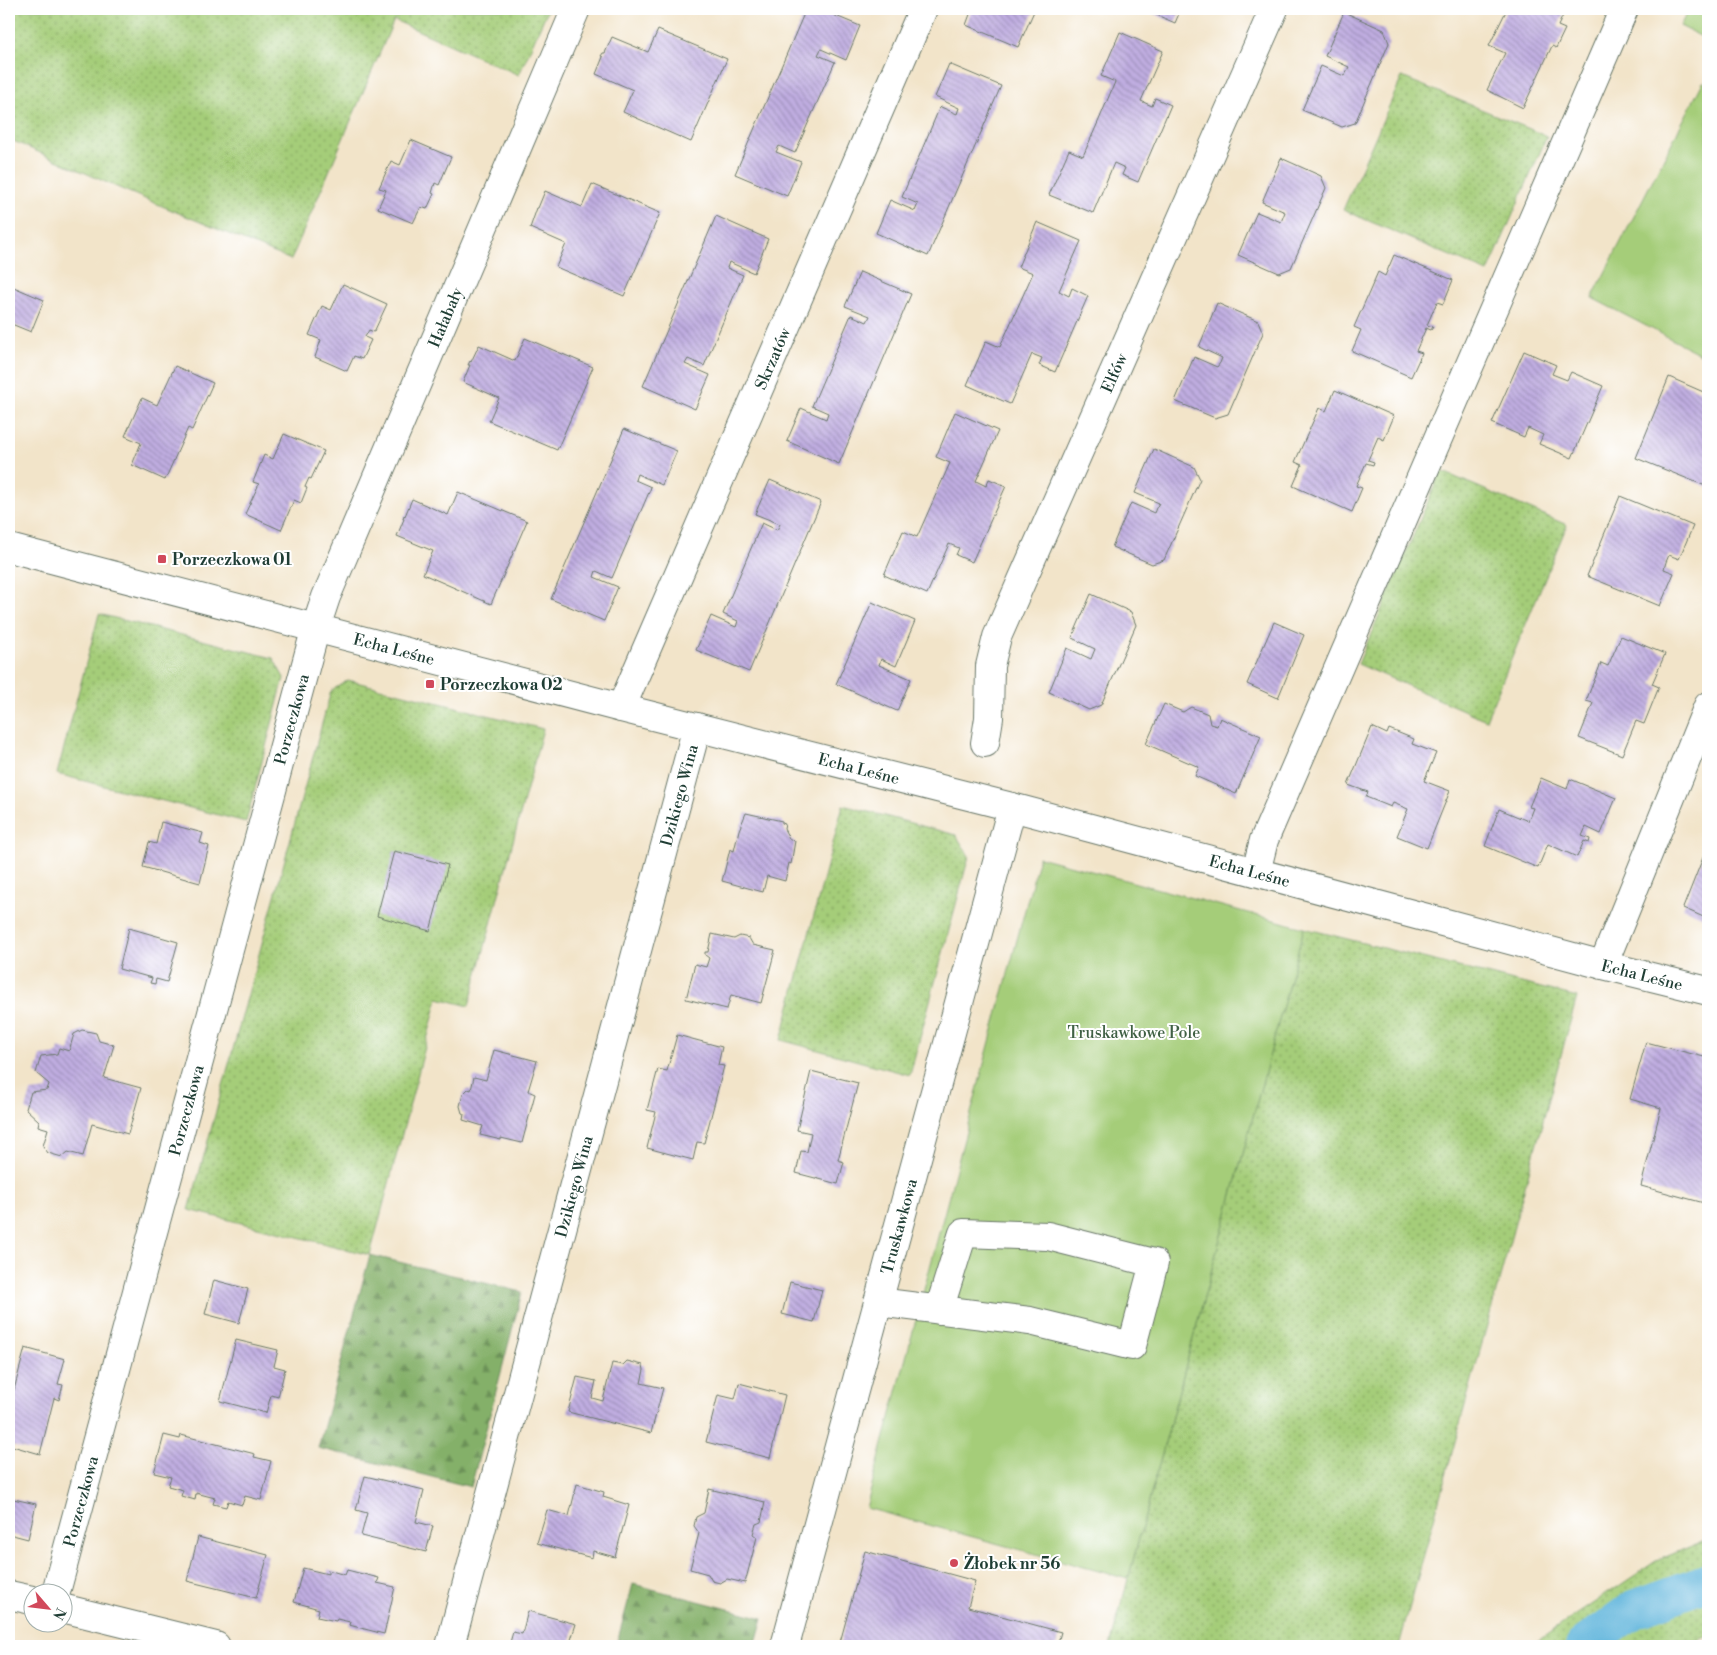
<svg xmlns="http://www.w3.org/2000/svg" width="1717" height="1655" font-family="'Libre Bodoni',serif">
  <defs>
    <pattern id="grass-dots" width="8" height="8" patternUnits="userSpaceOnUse" patternTransform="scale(1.25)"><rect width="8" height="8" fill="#a5cd79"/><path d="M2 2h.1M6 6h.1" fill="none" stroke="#86a864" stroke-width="1.8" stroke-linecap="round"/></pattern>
    <pattern id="forest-firs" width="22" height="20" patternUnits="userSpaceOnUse" patternTransform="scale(1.25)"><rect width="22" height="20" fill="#84b069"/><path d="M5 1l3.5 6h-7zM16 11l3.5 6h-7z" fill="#6b9057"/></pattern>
    <pattern id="building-back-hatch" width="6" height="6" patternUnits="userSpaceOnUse" patternTransform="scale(1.25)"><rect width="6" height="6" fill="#c0ade1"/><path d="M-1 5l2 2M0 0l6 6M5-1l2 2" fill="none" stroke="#9b8eb7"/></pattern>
  </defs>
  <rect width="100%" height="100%" fill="#fff"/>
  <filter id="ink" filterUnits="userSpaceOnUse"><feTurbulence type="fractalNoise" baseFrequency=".02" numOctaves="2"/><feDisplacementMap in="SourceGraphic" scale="10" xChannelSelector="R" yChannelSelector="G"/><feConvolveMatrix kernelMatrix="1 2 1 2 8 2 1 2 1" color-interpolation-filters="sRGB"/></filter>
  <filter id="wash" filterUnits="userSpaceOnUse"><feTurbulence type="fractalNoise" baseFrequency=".0096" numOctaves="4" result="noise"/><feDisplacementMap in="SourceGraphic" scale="20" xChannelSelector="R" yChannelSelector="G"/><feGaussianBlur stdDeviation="1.12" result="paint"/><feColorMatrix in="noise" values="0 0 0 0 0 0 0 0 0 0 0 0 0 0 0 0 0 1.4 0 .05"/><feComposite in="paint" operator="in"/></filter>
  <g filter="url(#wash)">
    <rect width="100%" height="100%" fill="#f2e4c9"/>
    <g fill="url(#grass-dots)" stroke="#628556">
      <polygon points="9,9 548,9 519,75 394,20 291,260 119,188 9,139"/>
      <polygon points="1402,77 1547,136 1488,272 1343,210"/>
      <polygon points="1441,471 1567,525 1486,720 1358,664"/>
      <polygon points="99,614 273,658 284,678 246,822 57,774"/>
      <polygon points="348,680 543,729 469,1006 438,998 370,1255 189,1210 331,691"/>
      <polygon points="843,805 956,835 969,856 910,1075 781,1040"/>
      <polygon points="1304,928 1577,997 1399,1646 1110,1646"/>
      <polygon points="1708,1539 1708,1637 1687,1646 1530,1646 1656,1561"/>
    </g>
    <g fill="url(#forest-firs)" stroke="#52764e">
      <polygon points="370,1255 522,1292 471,1487 318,1448"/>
      <polygon points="633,1584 763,1618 755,1646 616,1646"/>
    </g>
    <g fill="#a5cd79" stroke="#628556">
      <polygon points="1689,9 1708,9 1708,40 1680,26"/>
      <polygon points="1703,82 1708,85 1708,358 1592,298"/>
      <polygon points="1039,857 1304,928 1128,1579 866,1508"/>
    </g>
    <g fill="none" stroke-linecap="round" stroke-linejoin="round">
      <polyline stroke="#60b5dc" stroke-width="38" points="1584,1646 1634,1609 1708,1582"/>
    </g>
    <g id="blocks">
      <g fill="url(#building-back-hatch)">
        <polygon points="806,9 819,9 860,26 846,60 821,49 818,55 835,62 795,153 779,146 776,152 801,162 787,196 735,174"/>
        <polygon points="972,9 1035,9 1018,47 966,25"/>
        <polygon points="1143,9 1181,9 1175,23"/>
        <polygon points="1507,9 1566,9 1558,26 1565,29 1556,48 1552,46 1523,108 1487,90 1505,53 1489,46"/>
        <polygon points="1344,12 1384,30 1389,43 1355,123 1342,127 1302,110 1321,66 1344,76 1349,67 1325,56"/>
        <polygon points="658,30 727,59 691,142 623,112 633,90 596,74 603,57 601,56 603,53 605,53 612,37 648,52"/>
        <polygon points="1120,32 1163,51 1141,101 1152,106 1155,98 1171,105 1138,182 1122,175 1125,168 1114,163 1093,213 1049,195 1069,150 1083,156 1099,120 1115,82 1101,76"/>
        <polygon points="949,64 1001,86 928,256 876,233 890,200 915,211 918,204 902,197 939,109 941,107 957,114 959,108 935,97"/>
        <polygon points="411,140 451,157 439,185 435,183 432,193 434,194 427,209 421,207 413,223 378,208 386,190 379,188 391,161 400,165"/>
        <polygon points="1281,158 1321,176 1326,188 1291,268 1279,273 1238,255 1257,212 1281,222 1285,212 1262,202"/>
        <polygon points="592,184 660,213 624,296 556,267 566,244 530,228 537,208 538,208 545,191 582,207"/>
        <polygon points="716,216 768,239 754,273 729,262 727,268 743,275 704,366 688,359 685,364 710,375 695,409 643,386"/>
        <polygon points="1037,222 1081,241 1059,291 1069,296 1072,288 1088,296 1055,372 1039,365 1042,358 1032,354 1010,404 967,385 986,341 1000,347 1033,273 1018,267"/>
        <polygon points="1394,255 1453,280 1443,304 1437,302 1427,325 1433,327 1431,330 1426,328 1416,351 1422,353 1411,377 1352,351 1361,330 1354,327 1378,272 1385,276"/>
        <polygon points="860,272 911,294 839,464 787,441 801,408 826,419 828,413 812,406 851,315 867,322 870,316 845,306"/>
        <polygon points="343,284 387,304 374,332 369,330 365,337 371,340 362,359 354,356 347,371 315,357 321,340 309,335 322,306 331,310"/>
        <polygon points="9,285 44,300 31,332 9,323"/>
        <polygon points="1217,303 1258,321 1263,333 1228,414 1215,418 1175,401 1194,357 1217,367 1220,363 1222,358 1199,347"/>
        <polygon points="525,338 593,367 557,450 489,421 499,398 463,382 470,365 468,365 470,361 471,362 479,345 515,361"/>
        <polygon points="1524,351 1556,365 1552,374 1567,380 1571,372 1603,386 1572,458 1539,444 1543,435 1528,428 1524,437 1492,423"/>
        <polygon points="175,366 213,383 192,430 188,428 165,480 132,465 141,443 125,436 142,398 157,405"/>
        <polygon points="1669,377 1708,394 1708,487 1636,458"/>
        <polygon points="1335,390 1394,416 1384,440 1378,437 1368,460 1374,462 1373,465 1366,463 1356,486 1362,488 1352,512 1293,486 1302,465 1295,462 1319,408 1326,411"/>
        <polygon points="955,412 998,431 976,481 986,486 989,479 1006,486 972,562 956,555 959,548 949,544 927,594 884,575 903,531 917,537 950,463 936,457"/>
        <polygon points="624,429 677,451 662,485 637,474 635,480 651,487 650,490 612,578 596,571 594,577 618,587 604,621 551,599"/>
        <polygon points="284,434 324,451 311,479 309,478 305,487 307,488 301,503 294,500 281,530 245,514 259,484 253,482 264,455 273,459"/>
        <polygon points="1154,449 1194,467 1200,479 1164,560 1152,564 1112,547 1131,503 1154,513 1156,508 1159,503 1135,493"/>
        <polygon points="770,480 821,502 749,672 696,650 711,616 736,627 738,621 723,614 761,525 762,523 777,530 780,524 755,514"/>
        <polygon points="458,492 527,521 491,604 423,574 433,551 397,536 404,519 403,519 404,515 405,516 412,499 448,515"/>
        <polygon points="1620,496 1693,526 1679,559 1669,555 1666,562 1664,569 1674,573 1660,606 1587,576"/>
        <polygon points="1091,594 1131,612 1136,625 1101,705 1089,710 1049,692 1067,648 1091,659 1095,649 1072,638"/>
        <polygon points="872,602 915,621 896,666 881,659 879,665 911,679 897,711 836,684"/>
        <polygon points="1274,622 1304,635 1278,698 1247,684"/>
        <polygon points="1621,636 1665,654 1652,684 1659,687 1644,724 1636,721 1622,755 1579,738 1593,703 1586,701 1601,663 1608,666"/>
        <polygon points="1164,704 1183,712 1191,707 1208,714 1210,724 1217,726 1220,718 1261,736 1236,794 1195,776 1199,767 1146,744"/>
        <polygon points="1372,727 1387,734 1389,729 1414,739 1412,744 1436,753 1424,781 1450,791 1427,848 1397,836 1408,809 1393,803 1391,807 1366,797 1368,792 1348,785"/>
        <polygon points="1541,778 1567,789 1570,779 1616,798 1601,834 1586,827 1582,836 1590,839 1589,843 1584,841 1577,857 1548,844 1538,868 1485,846 1499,809 1528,821 1533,808 1529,807"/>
        <polygon points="746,813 782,821 782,823 785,824 784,829 790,840 795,841 791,864 789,863 785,881 767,876 763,892 722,881 730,849 734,851 739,830"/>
        <polygon points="161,822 203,833 200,843 209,846 200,883 143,867 149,842 156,844"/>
        <polygon points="1708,845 1708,919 1683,908"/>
        <polygon points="394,851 448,865 430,931 377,916"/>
        <polygon points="129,928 178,942 167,982 156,979 155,984 150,983 152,978 119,969"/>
        <polygon points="712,934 734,939 740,936 749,938 753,945 775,950 761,1003 731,995 727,1009 686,999 695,964 706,967 709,958 705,955 705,952 708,952"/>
        <polygon points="82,1030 96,1033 99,1041 114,1045 104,1078 141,1088 128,1134 92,1124 83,1156 68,1152 62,1157 48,1153 43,1146 48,1129 38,1126 39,1121 26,1109 31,1092 47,1090 49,1084 36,1073 41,1056 57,1054 59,1048 69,1051 74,1034"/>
        <polygon points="677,1035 722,1047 718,1065 724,1066 714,1105 704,1143 697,1142 693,1160 647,1148 656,1112 647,1110 658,1069 667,1071"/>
        <polygon points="1646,1042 1708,1058 1708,1204 1641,1186 1661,1108 1630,1099"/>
        <polygon points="494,1050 537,1061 528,1091 535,1094 522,1143 501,1138 501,1140 480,1135 483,1126 463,1120 464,1114 462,1113 460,1106 463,1094 468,1089 471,1090 474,1077 486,1080"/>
        <polygon points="811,1071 858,1083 838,1160 844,1162 838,1184 796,1173 801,1151 807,1152 811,1133 797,1130"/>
        <polygon points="214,1280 248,1289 239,1323 205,1314"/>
        <polygon points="790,1282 822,1290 814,1322 782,1314"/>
        <polygon points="236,1340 278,1350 274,1366 285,1369 278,1397 271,1395 266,1413 220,1401"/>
        <polygon points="25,1348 65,1359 58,1384 63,1385 59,1400 54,1398 40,1454 9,1445 9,1409"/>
        <polygon points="627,1361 643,1365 644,1370 641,1383 663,1388 651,1433 568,1412 577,1377 596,1381 592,1398 603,1401 612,1363 623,1365"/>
        <polygon points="739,1383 785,1395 770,1458 706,1442 718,1395 735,1399"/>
        <polygon points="164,1435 180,1439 181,1435 255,1454 254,1457 271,1461 261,1500 245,1496 242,1505 228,1501 226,1507 213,1504 215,1498 196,1493 195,1500 181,1496 183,1490 168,1486 171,1477 154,1473"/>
        <polygon points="365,1476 424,1490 416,1522 433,1526 426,1552 361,1536 367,1513 356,1510"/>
        <polygon points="577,1484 604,1492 603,1497 629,1505 615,1557 593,1551 592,1558 537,1543 547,1510 569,1516"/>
        <polygon points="709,1489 765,1502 761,1522 756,1524 753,1534 757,1537 745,1583 727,1579 720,1583 712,1581 708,1574 690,1569 699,1533 694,1526 696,1517 704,1513"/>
        <polygon points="9,1498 36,1504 28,1539 9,1534"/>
        <polygon points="198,1537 268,1555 256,1598 187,1581"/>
        <polygon points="865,1551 975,1581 968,1607 1061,1632 1057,1646 839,1646"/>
        <polygon points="303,1568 328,1574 328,1570 345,1575 347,1570 379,1578 377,1583 395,1587 384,1634 349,1625 350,1622 337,1619 336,1621 317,1617 319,1609 294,1602"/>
        <polygon points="528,1611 576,1624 569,1646 509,1646 513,1632 522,1634"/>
      </g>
    </g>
  </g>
  <g filter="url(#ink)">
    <use href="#blocks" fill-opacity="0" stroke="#697768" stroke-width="1"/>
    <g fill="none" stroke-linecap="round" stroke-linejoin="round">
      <defs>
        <g id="minor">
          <path id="s1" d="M9,548L621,708L1012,807L1603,965L1708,991"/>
          <path id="s2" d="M621,708L923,9"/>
          <path id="s3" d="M985,743L989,718L990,666L997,637L1274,9"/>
          <polyline points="1256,872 1264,840 1624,9"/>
          <polyline points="1603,965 1708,706"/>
          <polyline points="878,1302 1030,1321 1132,1346 1154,1263 1048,1236 963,1233 939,1310"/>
          <path id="s4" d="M56,1592L316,627L326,597L576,9"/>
          <polyline points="9,1595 32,1600"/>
          <polyline points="62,1608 216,1646"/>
          <path id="s5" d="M450,1646L697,727"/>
          <path id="s6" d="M785,1646L1012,807"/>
        </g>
      </defs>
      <use href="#minor" stroke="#697768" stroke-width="30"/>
      <use href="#minor" stroke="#fff" stroke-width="28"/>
    </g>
  </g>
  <g fill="#d1495b" stroke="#fff" stroke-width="2">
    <rect x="157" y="554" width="10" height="10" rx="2.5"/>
    <rect x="425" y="679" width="10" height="10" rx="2.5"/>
    <circle cx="954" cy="1563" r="5"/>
  </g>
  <g text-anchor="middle" stroke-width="4" stroke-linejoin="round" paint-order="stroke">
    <g font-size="16" fill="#1f3d34" stroke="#fff">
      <text dy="6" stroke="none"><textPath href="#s4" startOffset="1335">Hałabały</textPath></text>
      <text dy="6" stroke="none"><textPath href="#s2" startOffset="381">Skrzatów</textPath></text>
      <text dy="6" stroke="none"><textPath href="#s3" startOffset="396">Elfów</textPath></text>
      <text dy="6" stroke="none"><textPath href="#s1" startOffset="398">Echa Leśne</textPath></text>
      <text dy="6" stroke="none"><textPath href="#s4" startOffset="904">Porzeczkowa</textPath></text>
      <text dy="6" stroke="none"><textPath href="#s1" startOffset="878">Echa Leśne</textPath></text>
      <text dy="6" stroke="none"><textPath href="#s5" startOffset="881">Dzikiego Wina</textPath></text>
      <text dy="6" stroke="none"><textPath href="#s1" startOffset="1282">Echa Leśne</textPath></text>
      <text dy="6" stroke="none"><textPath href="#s1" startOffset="1688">Echa Leśne</textPath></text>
      <text dy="6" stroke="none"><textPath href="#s4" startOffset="499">Porzeczkowa</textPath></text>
      <text dy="6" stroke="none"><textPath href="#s5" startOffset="476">Dzikiego Wina</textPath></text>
      <text dy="6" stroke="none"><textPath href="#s6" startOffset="435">Truskawkowa</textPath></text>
      <text dy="6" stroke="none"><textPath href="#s4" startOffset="94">Porzeczkowa</textPath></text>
    </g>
    <g font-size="16" font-weight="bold" fill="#1f3d34" stroke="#fff" text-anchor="start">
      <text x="172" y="565">Porzeczkowa 01</text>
      <text x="440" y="690">Porzeczkowa 02</text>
      <text x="964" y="1569">Żłobek nr 56</text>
    </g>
    <g font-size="16" fill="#406145" stroke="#fff">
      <text x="1134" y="1038">Truskawkowe Pole</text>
    </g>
  </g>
  <rect width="1717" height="1655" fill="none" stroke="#fff" stroke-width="30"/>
  <g transform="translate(48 1608) rotate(118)"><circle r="24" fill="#ffffff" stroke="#a5b1ae"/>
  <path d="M0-4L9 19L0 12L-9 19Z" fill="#d1495b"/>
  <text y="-8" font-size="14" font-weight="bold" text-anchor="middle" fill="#1f3d34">N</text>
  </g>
</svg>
